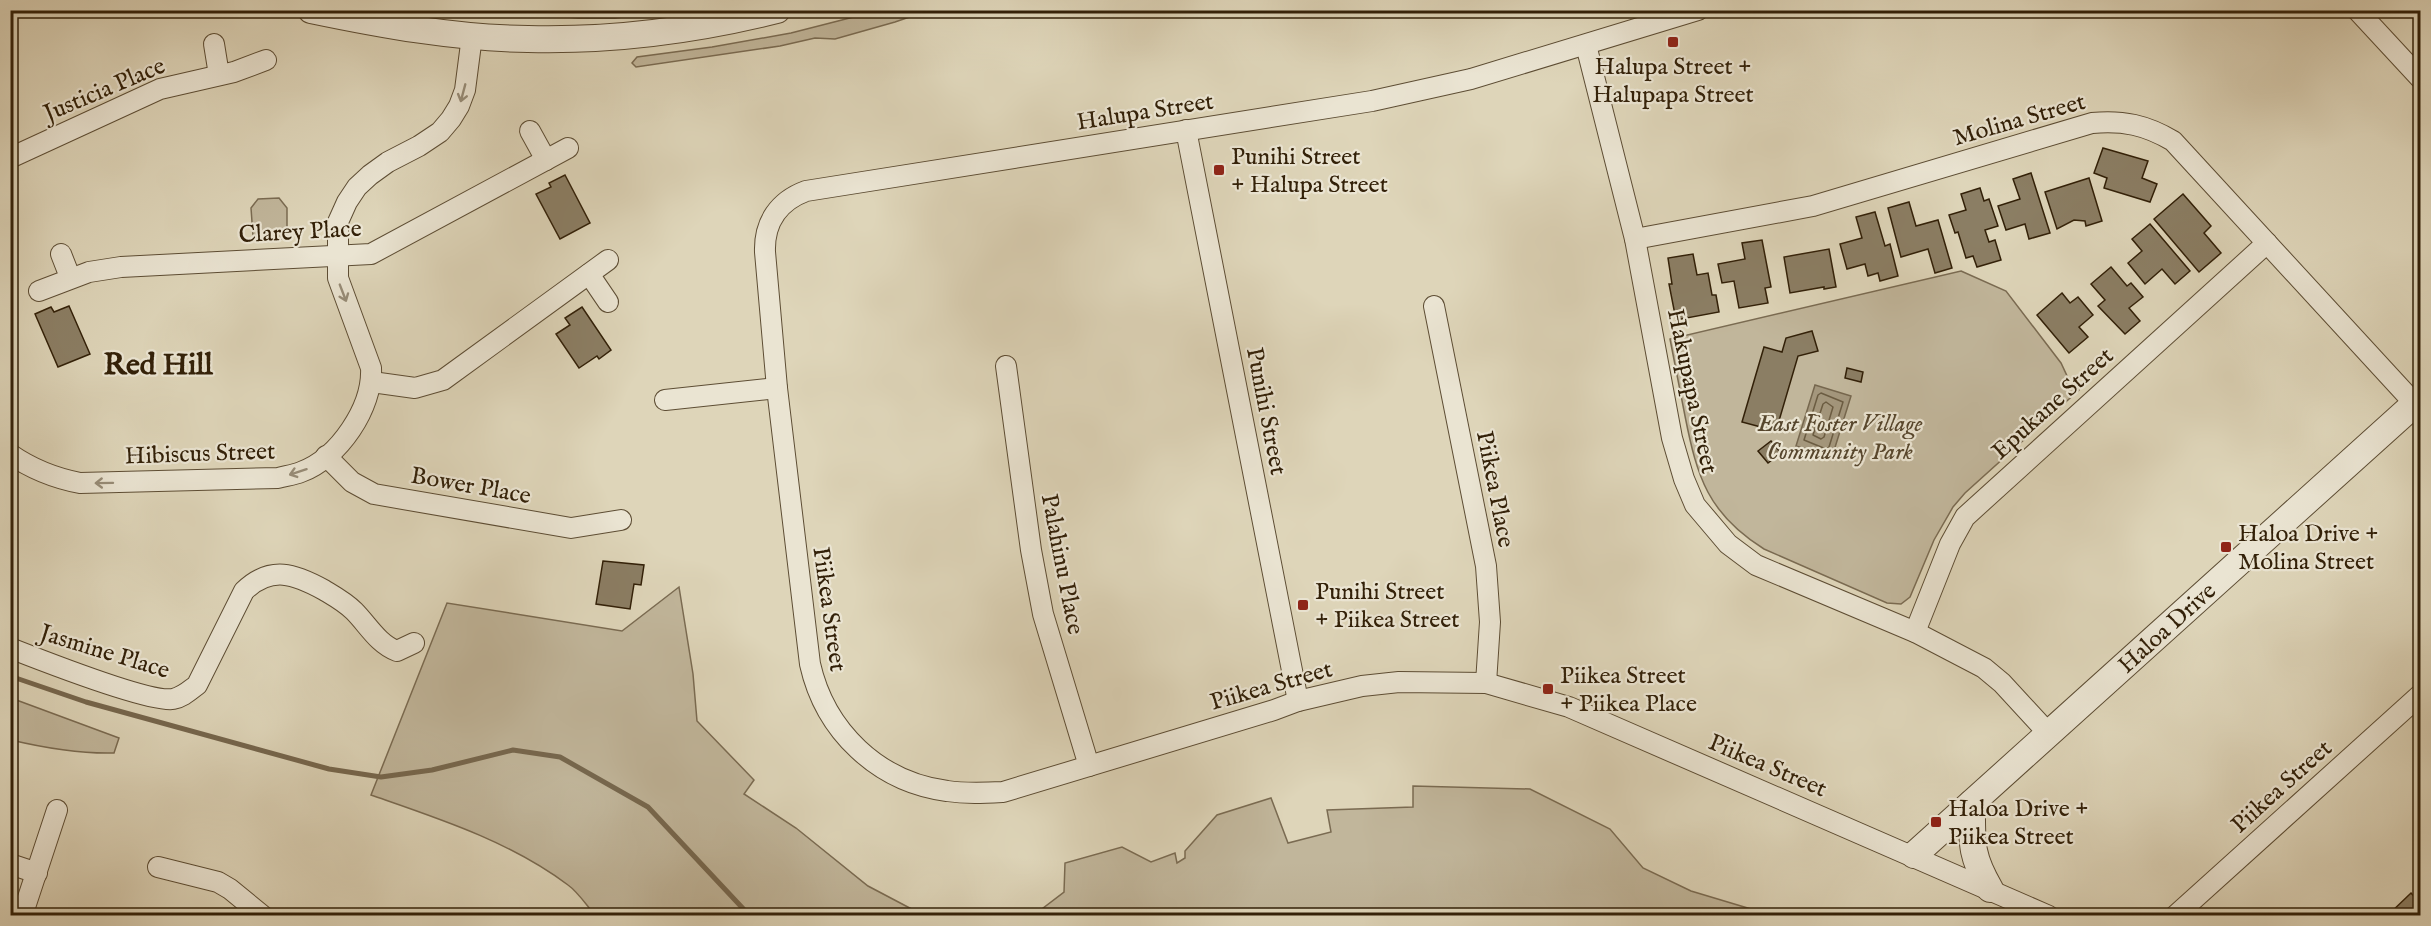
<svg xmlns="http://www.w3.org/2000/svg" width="2431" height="926" font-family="'IM FELL English',serif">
  <rect width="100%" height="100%" fill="#ded5b9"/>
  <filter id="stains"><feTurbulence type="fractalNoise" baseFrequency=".00333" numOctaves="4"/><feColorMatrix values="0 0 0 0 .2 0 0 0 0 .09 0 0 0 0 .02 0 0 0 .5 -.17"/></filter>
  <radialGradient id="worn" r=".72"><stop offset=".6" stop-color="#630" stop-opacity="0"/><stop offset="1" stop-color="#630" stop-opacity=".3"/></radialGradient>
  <g fill="#c1b69b" stroke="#7a6b52" stroke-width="1.5">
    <polygon points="881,10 927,11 895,22 835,39 815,38 780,46 636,67 632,63 637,57 712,47 791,33"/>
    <polygon points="385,11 672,11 615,18 578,18 499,11 421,15"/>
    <polygon points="279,198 287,208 287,239 257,240 253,236 251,208 258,199"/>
    <path d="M1961,271L2006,291L2061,363L2069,380L2079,390L1965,493L1953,507L1934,540L1910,597L1901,604L1887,603L1764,549C1708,514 1697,477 1685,416C1680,390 1675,365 1670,339Z"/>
    <path d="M679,587L693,674L697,721L754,780L744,794L796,828L868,886L923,915H595C587,906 578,892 568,885C509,841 440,819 371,795L447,603L622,631Z"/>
    <path d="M11,698L119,738L114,753C79,754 45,748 11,740Z"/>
    <polygon points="1413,786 1530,789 1610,829 1643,868 1691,891 1771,915 1034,915 1064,892 1065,863 1122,847 1151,862 1175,853 1177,863 1185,858 1185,851 1217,815 1271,798 1288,843 1331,832 1327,810 1413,807"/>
  </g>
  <polygon fill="#a4977d" stroke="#76674e" stroke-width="1.5" points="1815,385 1851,396 1832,457 1796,446"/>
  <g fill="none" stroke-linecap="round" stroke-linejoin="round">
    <g stroke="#6b5c42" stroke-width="1.5">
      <polygon points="1821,393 1843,402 1829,447 1826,449 1804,440 1818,395"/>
      <polygon points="1826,402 1833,407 1824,437 1821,439 1813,435 1823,404"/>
    </g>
    <g stroke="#76674e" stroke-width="5">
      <polyline points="10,676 86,702 329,769 381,777 432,770 513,750 560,757 648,807 750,916"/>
      <polyline points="1467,916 1503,913 1509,916"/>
    </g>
  </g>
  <g fill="#8b7e64" stroke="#322008" stroke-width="1.5">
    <polygon points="2103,148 2148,161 2142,178 2157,184 2150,202 2104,188 2107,178 2094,173"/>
    <polygon points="2031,173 2050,233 2029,239 2025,224 2006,230 1998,206 2020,199 2013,179"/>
    <polygon points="565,175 590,223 560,239 536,194 551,187 549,183"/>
    <polygon points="2089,178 2102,221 2086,226 2085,221 2074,220 2057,229 2045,192"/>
    <polygon points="1980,188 1984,201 1989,199 1998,226 1985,230 1989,242 1995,240 2001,260 1977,267 1973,256 1966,258 1958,232 1955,233 1949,215 1966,210 1961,194"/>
    <polygon points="2183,194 2211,226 2204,233 2221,253 2199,272 2154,219"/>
    <polygon points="1909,202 1916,226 1938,220 1952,268 1935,273 1928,249 1901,257 1888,208"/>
    <polygon points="1875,212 1885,246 1890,244 1898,276 1880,281 1878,273 1868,276 1865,264 1847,269 1840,244 1862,238 1856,217"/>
    <polygon points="2150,224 2190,271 2175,284 2162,269 2145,284 2128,263 2142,251 2132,239"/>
    <polygon points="1762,240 1771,287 1765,288 1768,303 1739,308 1734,281 1722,283 1718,264 1745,259 1742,243"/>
    <polygon points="1829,249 1836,287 1824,289 1824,287 1790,293 1784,257"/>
    <polygon points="1693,254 1697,275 1708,273 1712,295 1716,295 1719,312 1676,320 1669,284 1672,284 1668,258"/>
    <polygon points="2111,267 2127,286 2131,283 2143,297 2129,308 2140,321 2125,334 2098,306 2105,300 2091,284"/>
    <polygon points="2062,293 2070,303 2078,297 2093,315 2079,327 2088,337 2069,353 2037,315"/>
    <polygon points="69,306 90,354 58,367 35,314 51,307 54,312"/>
    <polygon points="582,307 611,350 599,359 597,356 579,368 556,334 570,325 565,318"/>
    <polygon points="1812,331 1818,351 1798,356 1776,431 1742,422 1764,347 1782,352 1786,338"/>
    <polygon points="1847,368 1863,372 1861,382 1845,378"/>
    <polygon points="1771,441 1781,453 1768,463 1758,451"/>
    <polygon points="603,561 644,565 641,585 634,584 630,609 596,604"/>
    <polygon points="2411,893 2418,901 2420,899 2420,916 2387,916"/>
  </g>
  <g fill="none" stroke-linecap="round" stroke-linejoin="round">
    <defs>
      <g id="minor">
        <path d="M1698,10L1471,79L1372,101L806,191C779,201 764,222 765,252L777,388L810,664C825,731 878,782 947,791C966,794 984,793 1003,792L1274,710L1298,701L1362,686L1399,682L1486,683L1569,707L2049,916"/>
        <polyline points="2357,10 2420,78"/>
        <polyline points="214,44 219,75"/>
        <polyline points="1586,45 1635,239 1672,438 1684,479 1695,505 1728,544 1756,565 1915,632 1984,668 2002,683 2049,734"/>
        <polyline points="1186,130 1298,701"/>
        <polyline points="530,131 546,160"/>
        <polyline points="10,158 160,89 234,72 266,60"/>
        <path d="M1635,239L1813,206L2092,123C2123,120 2146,125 2173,141L2415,404"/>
        <polyline points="61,254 70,277"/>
        <polyline points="589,274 608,302"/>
        <polyline points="39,291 89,272 121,267 371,254 568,148"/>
        <polyline points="1434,306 1486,566 1490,622 1486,683"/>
        <polyline points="1006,366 1031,550 1043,614 1089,766"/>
        <polyline points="372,382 415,388 443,380 608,260"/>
        <polyline points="665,400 777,388"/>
        <path d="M10,454C33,470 54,478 80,483L278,478C285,476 294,475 301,472C339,458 373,407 371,368L338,278V222L347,202L357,187L370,175L388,162L419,146L440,132L451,119L459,106L465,90L472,36"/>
        <polyline points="326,456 352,482 374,494 571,528 621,520"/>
        <polyline points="1915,632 1950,544 1965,517 2267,243"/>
        <path d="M10,648C38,659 150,703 173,699C183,697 189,691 197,685L244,591C271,565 295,574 324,590C334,596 345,602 354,611C368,625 378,644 397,651L414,643"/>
        <polyline points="10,864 37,873"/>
        <polyline points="158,867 218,882 230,889 263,916"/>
        <polyline points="22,916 57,810"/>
        <polyline points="2175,916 2420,695"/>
      </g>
      <g id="tertiary">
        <path d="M311,10C383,25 455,38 528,39C611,41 697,30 777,10"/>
        <path d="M1972,803C1972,842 1970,855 1990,889"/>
        <path id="s1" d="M1914,855L2420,399"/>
      </g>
    </defs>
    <use href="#minor" stroke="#5d4d34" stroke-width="22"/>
    <use href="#tertiary" stroke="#5d4d34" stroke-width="28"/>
    <use href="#minor" stroke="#eae4d2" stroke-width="20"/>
    <use href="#tertiary" stroke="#eae4d2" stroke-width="26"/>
  </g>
  <defs><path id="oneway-shaft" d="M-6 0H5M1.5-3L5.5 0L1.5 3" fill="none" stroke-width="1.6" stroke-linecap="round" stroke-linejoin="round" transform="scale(1.5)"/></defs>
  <g stroke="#978c77">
    <use href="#oneway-shaft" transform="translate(463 93) rotate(105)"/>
    <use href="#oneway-shaft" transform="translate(343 293) rotate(69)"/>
    <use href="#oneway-shaft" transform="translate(298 472) rotate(162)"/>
    <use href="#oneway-shaft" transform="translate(104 483) rotate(179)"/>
  </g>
  <g fill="#8f2418" stroke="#eae4d2" stroke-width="2">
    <rect x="1667" y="36" width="12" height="12" rx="3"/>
    <rect x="1213" y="164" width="12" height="12" rx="3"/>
    <rect x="2220" y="541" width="12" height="12" rx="3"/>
    <rect x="1297" y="599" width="12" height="12" rx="3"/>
    <rect x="1542" y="683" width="12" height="12" rx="3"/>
    <rect x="1930" y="816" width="12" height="12" rx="3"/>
  </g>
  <g text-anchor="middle" stroke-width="4.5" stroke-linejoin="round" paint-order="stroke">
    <g font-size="24" fill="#322008" stroke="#eae4d2" text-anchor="start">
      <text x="1673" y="74" text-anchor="middle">Halupa Street +<tspan x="1673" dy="28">Halupapa Street</tspan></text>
      <text x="1231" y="164">Punihi Street<tspan x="1231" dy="28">+ Halupa Street</tspan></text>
      <text x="2238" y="541">Haloa Drive +<tspan x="2238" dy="28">Molina Street</tspan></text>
      <text x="1315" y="599">Punihi Street<tspan x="1315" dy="28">+ Piikea Street</tspan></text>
      <text x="1560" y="683">Piikea Street<tspan x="1560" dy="28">+ Piikea Place</tspan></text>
      <text x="1948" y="816">Haloa Drive +<tspan x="1948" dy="28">Piikea Street</tspan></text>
    </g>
    <g font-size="24" fill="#322008" stroke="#eae4d2">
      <text transform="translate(104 89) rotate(-23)" y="8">Justicia Place</text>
      <text transform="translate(1145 111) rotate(-9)" y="8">Halupa Street</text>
      <text transform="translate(2019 119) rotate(-16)" y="8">Molina Street</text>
      <text transform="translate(300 231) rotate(-3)" y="8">Clarey Place</text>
      <text transform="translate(1693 391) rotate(78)" y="8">Hakupapa Street</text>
      <text transform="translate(2052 403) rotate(-42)" y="8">Epukane Street</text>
      <text transform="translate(1267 411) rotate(79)" y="8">Punihi Street</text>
      <text transform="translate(200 453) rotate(-2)" y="8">Hibiscus Street</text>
      <text transform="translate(471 485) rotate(10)" y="8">Bower Place</text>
      <text transform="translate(1496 489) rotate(79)" y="8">Piikea Place</text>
      <text transform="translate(1063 564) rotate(79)" y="8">Palahinu Place</text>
      <text transform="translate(830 609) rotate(82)" y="8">Piikea Street</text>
      <text dy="8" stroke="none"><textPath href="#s1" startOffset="340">Haloa Drive</textPath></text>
      <text transform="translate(105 651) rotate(17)" y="8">Jasmine Place</text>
      <text transform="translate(1271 685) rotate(-16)" y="8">Piikea Street</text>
      <text transform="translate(1768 765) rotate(23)" y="8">Piikea Street</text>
      <text transform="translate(2281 786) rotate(-42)" y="8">Piikea Street</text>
    </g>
    <g font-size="24" font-style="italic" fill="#56462d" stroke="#eae4d2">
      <text x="1840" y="431">East Foster Village<tspan x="1840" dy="28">Community Park</tspan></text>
    </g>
    <g font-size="30" font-weight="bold" fill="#322008" stroke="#eae4d2">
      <text x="158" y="374">Red Hill</text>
    </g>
  </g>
  <rect width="2431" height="926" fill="none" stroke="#ded5b9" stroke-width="36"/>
  <rect x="12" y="12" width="2407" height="902" fill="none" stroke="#322008" stroke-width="3"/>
  <rect x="18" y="18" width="2395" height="890" fill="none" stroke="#322008" stroke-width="1.5"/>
  <rect width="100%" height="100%" filter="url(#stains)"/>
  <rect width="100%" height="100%" fill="url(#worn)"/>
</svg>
